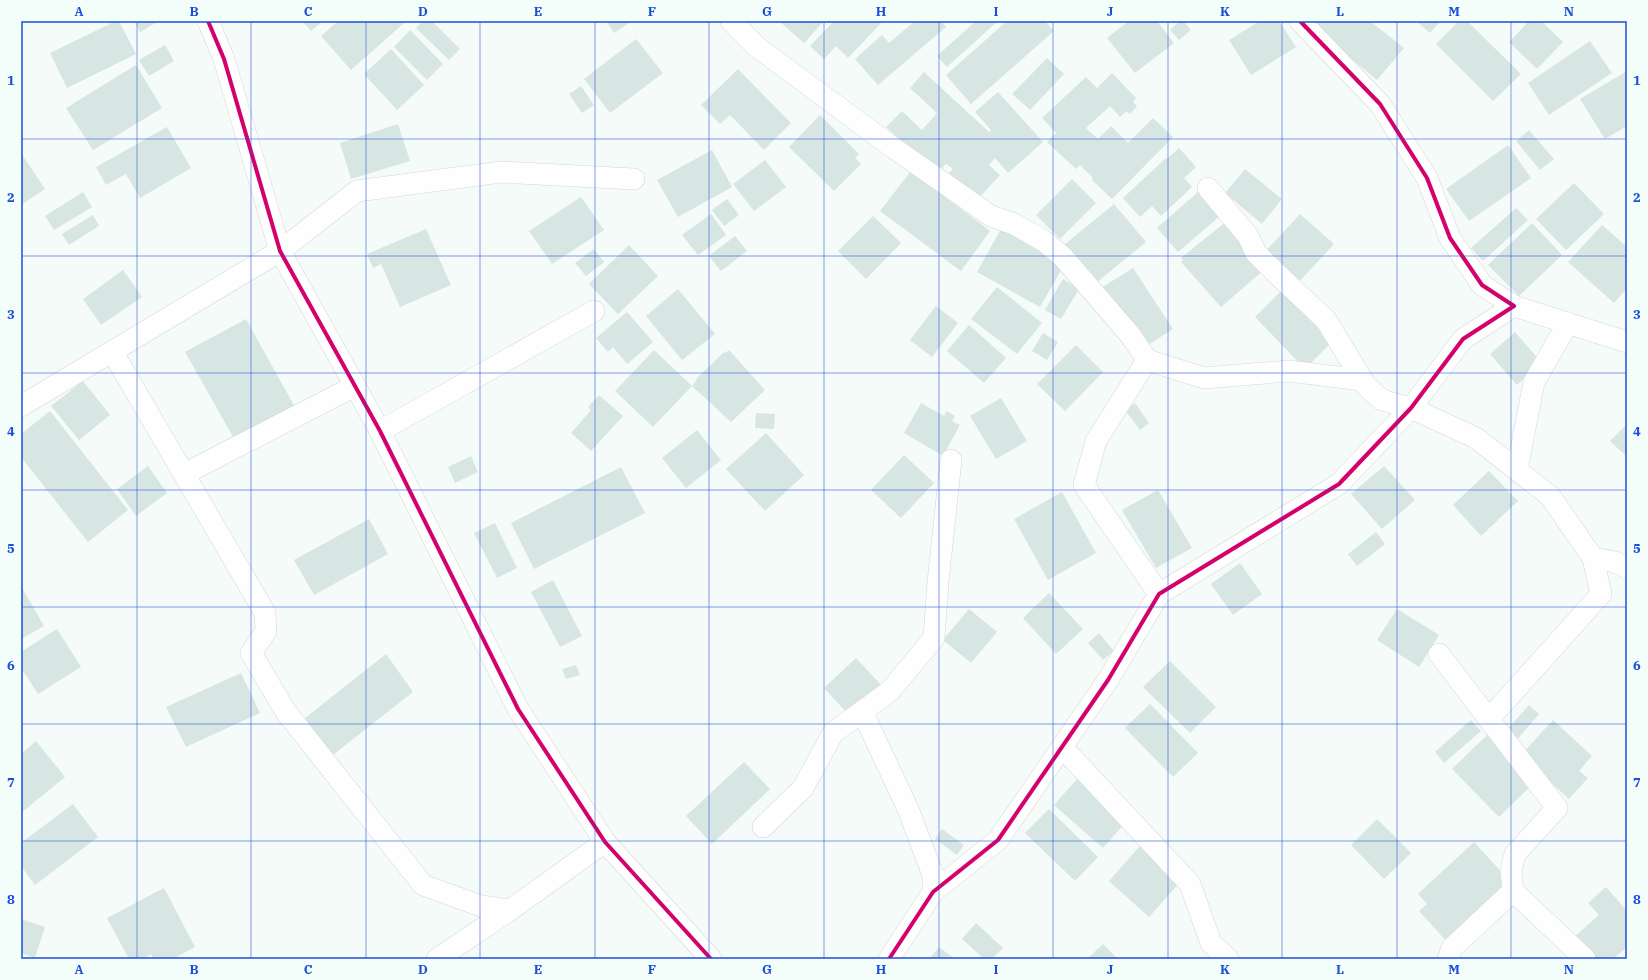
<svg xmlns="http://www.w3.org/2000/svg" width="1648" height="980" font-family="'IBM Plex Serif',serif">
  <rect width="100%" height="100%" fill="#f5fbf9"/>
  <g fill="#d7e6e2">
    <polygon points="116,21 119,21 136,54 67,88 50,53"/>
    <polygon points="134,21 159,21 140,32"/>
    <polygon points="302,21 323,21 311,31"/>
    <polygon points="338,21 402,21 404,23 351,70 321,36"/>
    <polygon points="423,21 432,21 460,49 449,60 416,28"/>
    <polygon points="606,21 632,21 614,33"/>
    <polygon points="779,21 824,21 804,43"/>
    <polygon points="834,21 883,21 848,58 836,46 824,59 810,46"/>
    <polygon points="915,21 941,21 946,27 878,85 855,59 882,35 889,43"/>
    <polygon points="976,21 998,21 947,67 937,56"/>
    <polygon points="1007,21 1045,21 1054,31 971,104 946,75"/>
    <polygon points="1129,21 1157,21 1174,43 1135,73 1107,38"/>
    <polygon points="1180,21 1183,21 1191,30 1179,40 1170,30"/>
    <polygon points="1260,21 1279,21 1296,47 1251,75 1229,40"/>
    <polygon points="1312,21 1370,21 1404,48 1377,80 1309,24"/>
    <polygon points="1416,21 1441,21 1430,33"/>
    <polygon points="1459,21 1467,21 1521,74 1493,101 1436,44"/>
    <polygon points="1529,21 1541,21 1563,42 1537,69 1509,42"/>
    <polygon points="410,30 443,64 427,80 394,47"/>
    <polygon points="636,39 663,73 610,113 584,79"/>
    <polygon points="1590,41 1612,73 1549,115 1528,83"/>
    <polygon points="165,45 174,61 149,76 139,60"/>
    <polygon points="391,49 424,85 397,110 364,74"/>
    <polygon points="1047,58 1064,74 1030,110 1012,94"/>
    <polygon points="136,65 162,108 93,150 66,108"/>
    <polygon points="738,69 791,123 764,150 730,115 720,124 701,105"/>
    <polygon points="1627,71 1627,126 1605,139 1580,99"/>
    <polygon points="924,72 989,132 991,130 975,112 998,92 1043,142 1008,173 995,158 989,165 1000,175 978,199 949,173 953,169 946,164 937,174 886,127 902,111 922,130 937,113 910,88"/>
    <polygon points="1112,73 1136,98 1133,102 1137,106 1130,114 1126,111 1120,117 1110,106 1086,128 1098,139 1111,126 1128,143 1153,118 1173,137 1112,199 1092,180 1093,178 1080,165 1076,169 1047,142 1056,133 1042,118 1086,77 1097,88"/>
    <polygon points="581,86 594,105 582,113 569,94"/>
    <polygon points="820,115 859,154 855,158 861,164 834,191 789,147"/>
    <polygon points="398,124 410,161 351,179 340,143"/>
    <polygon points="167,127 191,168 140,198 126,174 106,185 96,167"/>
    <polygon points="1529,130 1554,159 1540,170 1516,141"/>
    <polygon points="1508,145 1531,178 1469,221 1446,189"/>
    <polygon points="1179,148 1196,167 1184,178 1192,187 1161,216 1152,206 1140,217 1123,198 1166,158 1167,159"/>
    <polygon points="712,150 732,187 678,217 657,180"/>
    <polygon points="21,153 45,189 21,205"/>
    <polygon points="765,160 786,187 754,211 733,184"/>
    <polygon points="1245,169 1282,199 1262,224 1225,193"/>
    <polygon points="911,171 990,231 961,271 880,211"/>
    <polygon points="1072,179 1096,203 1060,239 1036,215"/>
    <polygon points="1574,183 1604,214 1566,250 1536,219"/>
    <polygon points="83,192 92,207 54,230 45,216"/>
    <polygon points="1198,192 1220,216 1178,252 1157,228"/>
    <polygon points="581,197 604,230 552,264 529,231"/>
    <polygon points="727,199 739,215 724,226 712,210"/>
    <polygon points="1114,204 1146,242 1096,283 1064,245"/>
    <polygon points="1516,208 1528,220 1483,261 1471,248"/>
    <polygon points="711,214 726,235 698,255 682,235"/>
    <polygon points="1300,214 1334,244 1298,283 1264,253"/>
    <polygon points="93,215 99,226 69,245 62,234"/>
    <polygon points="873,216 901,243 866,279 838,251"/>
    <polygon points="1227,221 1265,269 1221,307 1181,262 1183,260 1181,258"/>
    <polygon points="1532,223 1562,255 1519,296 1488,265"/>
    <polygon points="1602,225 1627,247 1627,288 1614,303 1568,262"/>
    <polygon points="426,229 451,285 400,307 381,264 373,268 367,254"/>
    <polygon points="1001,229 1064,265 1040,307 977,272"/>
    <polygon points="735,236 747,251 721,271 709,256"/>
    <polygon points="629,245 658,276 618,314 589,284"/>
    <polygon points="594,249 604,262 586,276 575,263"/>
    <polygon points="1133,268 1173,329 1142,349 1101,288"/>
    <polygon points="123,270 142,297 101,325 83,299"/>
    <polygon points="1063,279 1079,289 1061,319 1045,310"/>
    <polygon points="997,287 1042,323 1017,354 971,319"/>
    <polygon points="678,289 715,334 682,360 646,316"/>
    <polygon points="1281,291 1332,342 1305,369 1255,317"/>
    <polygon points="936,306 958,323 932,357 910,340"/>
    <polygon points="627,312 653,342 627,364 613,347 608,352 596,338"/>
    <polygon points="246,319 296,409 236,442 185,352"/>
    <polygon points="969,325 1006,358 984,383 947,351"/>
    <polygon points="1515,332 1542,363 1517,385 1490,354"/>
    <polygon points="1043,333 1058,342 1047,360 1032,351"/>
    <polygon points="1076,345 1103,372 1065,411 1037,384"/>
    <polygon points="654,350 692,386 697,380 696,379 724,352 725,353 729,350 765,390 731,422 692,386 653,427 615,391"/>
    <polygon points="83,381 110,415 79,440 51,406"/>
    <polygon points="599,395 623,416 591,451 571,433 591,410 588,407"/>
    <polygon points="1001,398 1027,441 996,459 970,416"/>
    <polygon points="921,403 944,416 947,411 955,416 952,421 960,425 943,456 904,433"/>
    <polygon points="1135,403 1149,423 1140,430 1125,410"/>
    <polygon points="50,411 128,510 88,542 21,457 21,434"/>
    <polygon points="756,413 775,414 774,429 755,428"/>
    <polygon points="1627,424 1627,457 1610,441"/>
    <polygon points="697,430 721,460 686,488 662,458"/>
    <polygon points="766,433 804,475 765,511 726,469"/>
    <polygon points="904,455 934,483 901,518 871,490"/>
    <polygon points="471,456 478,472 455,483 448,467"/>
    <polygon points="148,466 167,493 136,516 117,489"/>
    <polygon points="1384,466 1415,500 1382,529 1351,494"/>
    <polygon points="621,467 645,513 534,569 511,523"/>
    <polygon points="1489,471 1518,501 1481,536 1453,505"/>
    <polygon points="1158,490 1192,548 1156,568 1122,510"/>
    <polygon points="1062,492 1096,553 1048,580 1014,519"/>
    <polygon points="369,519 388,554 314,595 294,560"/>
    <polygon points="495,523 517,568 497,578 474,533"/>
    <polygon points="1376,532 1385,544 1357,566 1348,554"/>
    <polygon points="1240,563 1262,594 1233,615 1211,584"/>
    <polygon points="553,580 582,636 560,647 531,592"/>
    <polygon points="21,586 44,626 21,639"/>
    <polygon points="1049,593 1083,629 1056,654 1023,618"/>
    <polygon points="969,609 997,632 971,663 943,640"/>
    <polygon points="1397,609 1439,635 1419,667 1377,640"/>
    <polygon points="57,629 81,667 38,694 21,668 21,652"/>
    <polygon points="1099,633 1114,651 1103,660 1088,643"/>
    <polygon points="386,654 413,692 329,758 304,719"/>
    <polygon points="856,658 881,685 849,715 824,688"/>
    <polygon points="1170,661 1216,707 1190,733 1143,687"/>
    <polygon points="576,665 580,675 566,679 562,669"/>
    <polygon points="241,673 260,713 186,747 166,707"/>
    <polygon points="1150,704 1198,753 1173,777 1125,728"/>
    <polygon points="1529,705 1539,714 1515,742 1504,733"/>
    <polygon points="1471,720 1481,731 1444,763 1435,752"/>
    <polygon points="1553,720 1592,756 1579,771 1588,778 1569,799 1521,755"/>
    <polygon points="1487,735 1534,783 1499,817 1452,769"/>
    <polygon points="36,741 65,777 21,813 21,754"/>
    <polygon points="744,762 770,789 712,844 686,816"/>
    <polygon points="1078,778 1127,821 1103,848 1054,805"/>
    <polygon points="73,804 98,837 35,885 21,866 21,843"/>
    <polygon points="1049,809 1098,857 1075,881 1025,833"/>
    <polygon points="1377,819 1411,853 1384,879 1351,845"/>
    <polygon points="942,829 964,845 957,855 935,839"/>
    <polygon points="1474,842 1507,878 1510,889 1450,945 1419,911 1427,904 1418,894"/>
    <polygon points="1140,846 1180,882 1149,917 1109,881"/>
    <polygon points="1606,887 1627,911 1627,947 1613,959 1592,959 1573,938 1599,915 1588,903"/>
    <polygon points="164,888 195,947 173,959 154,959 151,954 142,959 129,959 107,918"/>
    <polygon points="21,919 45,927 35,958 21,953"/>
    <polygon points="976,923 1003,948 992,959 984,959 962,939"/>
    <polygon points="1103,944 1118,959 1087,959"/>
    <polygon points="939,947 955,959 929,959"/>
  </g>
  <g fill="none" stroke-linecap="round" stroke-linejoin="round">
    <defs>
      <g id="minor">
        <polyline points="208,21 224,59 280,251 380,431 518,709 605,842 711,959"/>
        <polyline points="731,21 757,47 895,149 991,216 1014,224 1044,241 1063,257 1131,336 1147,360 1096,441 1084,485 1159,594"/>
        <polyline points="1208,188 1248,236 1256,253 1277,274 1326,320 1366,386 1382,400 1411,408 1476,438 1550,496 1593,558 1615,562 1627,568"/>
        <polyline points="1514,306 1627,342"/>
        <polyline points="112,351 265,613 266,631 251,653 286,712 423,885 481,906 510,910"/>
        <polyline points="1147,360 1204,378 1289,371 1362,380"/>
        <polyline points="21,406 280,251 357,191 501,172 634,179"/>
        <polyline points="380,431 594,311"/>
        <polyline points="1517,470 1534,382 1568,323"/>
        <polyline points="184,474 355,386"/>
        <polyline points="1439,654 1557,808 1515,854 1511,871 1513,891"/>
        <polyline points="862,711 908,809 933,875 933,892"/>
        <polyline points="1489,719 1601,594 1593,558"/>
        <polyline points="1062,747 1190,884 1211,943 1228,959"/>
        <polyline points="763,827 803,788 833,733 890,691 934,638 938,582 951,460"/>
        <polyline points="437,959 510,910 605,842"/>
        <polyline points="889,959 933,892 998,840 1108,680 1159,594 1339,484 1411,408 1463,339 1514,306 1482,285 1450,238 1427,178 1380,104 1300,21"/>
        <polyline points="1448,959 1452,948 1513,891 1585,959"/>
      </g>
    </defs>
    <use href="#minor" stroke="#d3d7d6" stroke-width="22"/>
    <use href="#minor" stroke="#fefefe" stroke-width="21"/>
    <defs>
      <g id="cycleway">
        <polyline points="208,21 224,59 280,251 380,431 518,709 605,842 711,959"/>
        <polyline points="889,959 933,892 998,840 1108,680 1159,594 1339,484 1411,408 1463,339 1514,306 1482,285 1450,238 1427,178 1380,104 1300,21"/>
      </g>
    </defs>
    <use href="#cycleway" stroke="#f3fdfa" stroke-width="6"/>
    <use href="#cycleway" stroke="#d6006c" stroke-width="4"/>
  </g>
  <path fill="none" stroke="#1d4ed8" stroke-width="1" stroke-opacity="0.55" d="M137,21V959M251,21V959M366,21V959M480,21V959M595,21V959M709,21V959M824,21V959M939,21V959M1053,21V959M1168,21V959M1282,21V959M1397,21V959M1511,21V959M21,139H1627M21,256H1627M21,373H1627M21,490H1627M21,607H1627M21,724H1627M21,841H1627"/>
  <rect width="1648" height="980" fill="none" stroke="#f3fdfa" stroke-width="44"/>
  <rect x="22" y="22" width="1604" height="936" fill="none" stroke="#1d4ed8" stroke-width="1.5"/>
  <g font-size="13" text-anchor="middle" font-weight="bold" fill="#1d4ed8">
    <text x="79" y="16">A</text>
    <text x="194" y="16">B</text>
    <text x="308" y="16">C</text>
    <text x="423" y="16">D</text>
    <text x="538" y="16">E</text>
    <text x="652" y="16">F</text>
    <text x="767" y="16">G</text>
    <text x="881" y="16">H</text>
    <text x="996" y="16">I</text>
    <text x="1110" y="16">J</text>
    <text x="1225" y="16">K</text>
    <text x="1340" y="16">L</text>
    <text x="1454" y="16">M</text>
    <text x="1569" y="16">N</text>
    <text x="11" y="85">1</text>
    <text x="1637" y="85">1</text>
    <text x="11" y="202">2</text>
    <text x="1637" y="202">2</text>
    <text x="11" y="319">3</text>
    <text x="1637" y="319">3</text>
    <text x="11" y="436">4</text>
    <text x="1637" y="436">4</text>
    <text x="11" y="553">5</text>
    <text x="1637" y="553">5</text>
    <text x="11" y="670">6</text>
    <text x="1637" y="670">6</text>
    <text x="11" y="787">7</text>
    <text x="1637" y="787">7</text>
    <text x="11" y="904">8</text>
    <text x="1637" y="904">8</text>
    <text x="79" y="974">A</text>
    <text x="194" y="974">B</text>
    <text x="308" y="974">C</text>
    <text x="423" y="974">D</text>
    <text x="538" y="974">E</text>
    <text x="652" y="974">F</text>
    <text x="767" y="974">G</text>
    <text x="881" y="974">H</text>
    <text x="996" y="974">I</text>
    <text x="1110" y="974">J</text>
    <text x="1225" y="974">K</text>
    <text x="1340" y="974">L</text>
    <text x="1454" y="974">M</text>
    <text x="1569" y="974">N</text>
  </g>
</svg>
